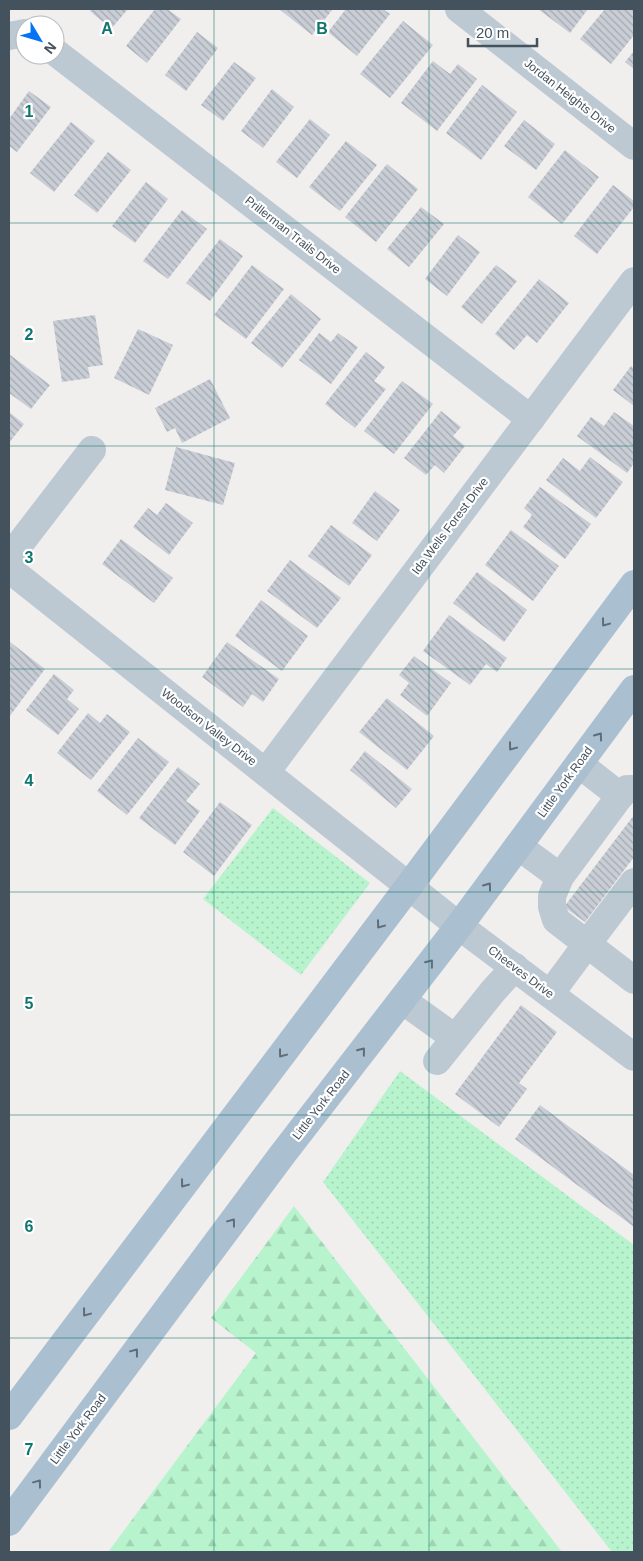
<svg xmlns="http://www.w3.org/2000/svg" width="643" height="1561" font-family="Helvetica,sans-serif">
  <defs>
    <pattern id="grass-dots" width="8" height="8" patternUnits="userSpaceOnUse" patternTransform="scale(1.25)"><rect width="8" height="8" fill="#b7f4cd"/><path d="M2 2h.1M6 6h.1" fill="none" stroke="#9fd3b2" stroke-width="1.8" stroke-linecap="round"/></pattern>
    <pattern id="forest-firs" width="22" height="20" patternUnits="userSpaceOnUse" patternTransform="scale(1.25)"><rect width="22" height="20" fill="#b7f4cd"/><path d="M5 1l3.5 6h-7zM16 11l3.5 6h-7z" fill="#9fd3b2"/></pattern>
    <pattern id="building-back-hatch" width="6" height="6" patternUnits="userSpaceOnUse" patternTransform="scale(1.25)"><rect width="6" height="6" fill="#c9cdd5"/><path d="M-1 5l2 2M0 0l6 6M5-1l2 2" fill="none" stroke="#a5a9b0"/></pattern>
  </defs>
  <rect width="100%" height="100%" fill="#f1eeee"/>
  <g fill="url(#grass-dots)">
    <polygon points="273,808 370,883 301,975 203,899"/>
    <polygon points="400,1071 634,1245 634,1552 612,1552 323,1182"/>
  </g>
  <polygon fill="url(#forest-firs)" points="294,1206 562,1552 108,1552 256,1353 211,1318"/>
  <g fill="url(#building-back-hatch)">
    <polygon points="92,9 128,9 111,29 90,11"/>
    <polygon points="155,9 167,9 181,19 147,63 126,46"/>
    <polygon points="279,9 333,9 312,35"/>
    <polygon points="346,9 383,9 390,14 357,56 328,32"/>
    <polygon points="538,9 588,9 570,33"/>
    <polygon points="605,9 634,9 634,35 611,64 580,39"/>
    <polygon points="403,21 433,45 390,98 360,74"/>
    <polygon points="197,32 218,48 186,91 165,75"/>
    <polygon points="634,51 634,69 625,62"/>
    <polygon points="433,61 450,74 458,64 477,79 437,131 401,103"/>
    <polygon points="234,62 256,78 223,121 201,105"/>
    <polygon points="482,85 517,112 481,160 446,133"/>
    <polygon points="272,89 294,107 263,148 241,131"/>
    <polygon points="29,91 51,107 17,152 9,146 9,119"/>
    <polygon points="310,119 330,135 297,178 276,162"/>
    <polygon points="524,120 555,144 536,170 504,146"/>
    <polygon points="71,122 95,141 54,192 30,173"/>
    <polygon points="346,141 377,165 340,211 309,187"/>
    <polygon points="565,150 599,177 562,224 528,197"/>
    <polygon points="108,152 131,170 97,213 74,195"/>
    <polygon points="387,164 418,189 376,242 345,217"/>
    <polygon points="146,182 168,199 135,243 112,226"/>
    <polygon points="613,185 634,201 634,207 597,254 574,236"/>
    <polygon points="421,207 444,224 409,267 387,249"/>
    <polygon points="182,210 207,229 168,279 143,261"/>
    <polygon points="458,235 480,252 447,296 425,279"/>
    <polygon points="220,239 243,256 210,301 186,283"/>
    <polygon points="252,265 284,289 246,339 214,315"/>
    <polygon points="496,265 517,281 482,324 461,307"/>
    <polygon points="539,279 569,303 537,343 527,335 514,350 495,334"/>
    <polygon points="291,294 321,319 282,368 251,343"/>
    <polygon points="95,315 103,365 88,367 90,378 62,382 53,321"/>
    <polygon points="138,329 173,345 149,395 114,378"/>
    <polygon points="319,333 331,342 338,333 358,347 331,384 299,360"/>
    <polygon points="366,352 385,367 374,381 386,389 355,428 325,404"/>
    <polygon points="9,354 50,385 31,409 9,393"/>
    <polygon points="631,366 634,369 634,406 613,390"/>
    <polygon points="210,379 230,418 182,443 175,428 167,432 155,408"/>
    <polygon points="402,381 433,404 394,454 364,431"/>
    <polygon points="441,411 461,427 453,436 465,446 444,473 435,465 426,475 404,458"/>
    <polygon points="9,412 24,424 9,443"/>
    <polygon points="614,412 634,426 634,463 627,473 577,436 591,417 604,426"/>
    <polygon points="176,447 235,463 223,505 165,490"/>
    <polygon points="590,457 623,482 596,518 546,480 563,458 580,471"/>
    <polygon points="540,487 591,524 565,559 523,527 532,515 524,508"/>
    <polygon points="375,491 400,510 377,541 352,523"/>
    <polygon points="166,503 193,523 169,555 133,527 148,508 157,515"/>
    <polygon points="331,525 372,555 349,586 308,556"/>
    <polygon points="511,530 559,566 533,601 485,565"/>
    <polygon points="121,539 173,578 154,603 102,564"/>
    <polygon points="290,560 341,598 317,628 267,591"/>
    <polygon points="477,572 527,610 504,642 453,603"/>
    <polygon points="261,600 308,636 282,671 235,636"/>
    <polygon points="449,615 507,658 497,672 486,664 470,685 423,651"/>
    <polygon points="10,642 45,669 9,717 9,643"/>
    <polygon points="227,642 279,679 263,702 252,694 243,707 202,677"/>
    <polygon points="414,656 451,683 427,716 400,695 409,683 399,675"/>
    <polygon points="54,674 74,690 67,699 79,709 58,735 26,710"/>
    <polygon points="387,698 434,736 407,770 359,732"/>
    <polygon points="88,713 100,723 107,714 130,732 91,780 57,753"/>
    <polygon points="138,738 169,762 127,815 97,791"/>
    <polygon points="365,751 412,789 396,808 350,770"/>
    <polygon points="178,767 200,784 186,801 200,811 175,845 139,818"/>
    <polygon points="220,802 252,825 214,876 183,852"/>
    <polygon points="634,815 634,857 585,922 564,907"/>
    <polygon points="521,1005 557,1032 519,1083 527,1089 499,1127 455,1094"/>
    <polygon points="540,1105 634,1175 634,1227 515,1139"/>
  </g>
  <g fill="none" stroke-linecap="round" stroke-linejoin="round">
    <g stroke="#bdc9d2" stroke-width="28">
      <polyline points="459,9 634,146"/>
      <polyline points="9,36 25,33"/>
      <polyline points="55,52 531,419"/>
      <polyline points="9,558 92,450"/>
      <polyline points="9,569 459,926 634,1057"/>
      <polyline points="579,764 620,796 627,789 634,789"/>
      <polyline points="266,772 634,281"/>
      <polyline points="620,796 560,877 552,896 552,907 556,920 587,944 634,882"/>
      <polyline points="518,846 560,877"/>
      <polyline points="550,994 587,944 634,980"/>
      <polyline points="402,1000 455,1038"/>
      <polyline points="437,1061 493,991 515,967"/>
    </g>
    <g stroke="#aabfd0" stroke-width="28">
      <polyline points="9,1416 409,886 634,584"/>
      <polyline points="9,1522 282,1155 459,926 634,689"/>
    </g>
  </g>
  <defs><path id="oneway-chevron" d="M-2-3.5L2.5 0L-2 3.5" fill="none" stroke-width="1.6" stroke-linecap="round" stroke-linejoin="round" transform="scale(1.25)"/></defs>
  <g stroke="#5e6d7a">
    <use href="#oneway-chevron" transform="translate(605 623) rotate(127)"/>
    <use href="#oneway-chevron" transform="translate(599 736) rotate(-54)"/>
    <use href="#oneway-chevron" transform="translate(512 747) rotate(127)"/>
    <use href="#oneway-chevron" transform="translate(488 886) rotate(-54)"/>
    <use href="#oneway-chevron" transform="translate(380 925) rotate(127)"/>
    <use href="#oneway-chevron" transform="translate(430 963) rotate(-52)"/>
    <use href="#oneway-chevron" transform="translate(362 1051) rotate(-52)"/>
    <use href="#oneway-chevron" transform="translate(282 1054) rotate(127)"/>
    <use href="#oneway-chevron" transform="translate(184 1184) rotate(127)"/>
    <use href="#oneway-chevron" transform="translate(232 1222) rotate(-53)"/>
    <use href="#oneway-chevron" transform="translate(86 1313) rotate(127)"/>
    <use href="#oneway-chevron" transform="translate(135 1352) rotate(-53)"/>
    <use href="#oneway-chevron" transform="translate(38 1483) rotate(-53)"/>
  </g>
  <path fill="none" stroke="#0f766e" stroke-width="1" stroke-opacity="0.55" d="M214,9V1552M429,9V1552M9,223H634M9,446H634M9,669H634M9,892H634M9,1115H634M9,1338H634"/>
  <g text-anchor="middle" stroke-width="4.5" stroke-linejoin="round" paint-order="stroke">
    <g font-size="12" fill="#44525e" stroke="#fff">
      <text transform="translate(570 96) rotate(38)" y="4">Jordan Heights Drive</text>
      <text transform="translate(293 235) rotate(38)" y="4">Prillerman Trails Drive</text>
      <text transform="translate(450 526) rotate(-53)" y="4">Ida Wells Forest Drive</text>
      <text transform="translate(209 727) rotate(38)" y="4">Woodson Valley Drive</text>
      <text transform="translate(565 782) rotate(-54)" y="4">Little York Road</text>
      <text transform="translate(521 972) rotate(37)" y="4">Cheeves Drive</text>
      <text transform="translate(321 1105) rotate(-52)" y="4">Little York Road</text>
      <text transform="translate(78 1429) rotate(-53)" y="4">Little York Road</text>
    </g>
  </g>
  <g font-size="16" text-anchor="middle" font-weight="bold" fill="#0f766e" stroke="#fff" stroke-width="4.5" stroke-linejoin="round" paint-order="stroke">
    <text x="107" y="34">A</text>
    <text x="322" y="34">B</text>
    <text x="29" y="117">1</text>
    <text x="29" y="340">2</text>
    <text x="29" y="563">3</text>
    <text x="29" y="786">4</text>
    <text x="29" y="1009">5</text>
    <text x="29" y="1232">6</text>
    <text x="29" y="1455">7</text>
  </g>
  <rect width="643" height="1561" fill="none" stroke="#44525e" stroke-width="20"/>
  <g transform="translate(40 40) rotate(128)"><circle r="24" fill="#ffffff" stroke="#b4babf"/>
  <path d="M0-4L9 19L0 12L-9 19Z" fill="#0474f5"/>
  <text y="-8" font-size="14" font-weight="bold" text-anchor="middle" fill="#44525e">N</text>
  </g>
  <path d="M468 38v8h69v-8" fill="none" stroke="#44525e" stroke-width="2.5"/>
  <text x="476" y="38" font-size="15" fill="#44525e" stroke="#ffffff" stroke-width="4" paint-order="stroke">20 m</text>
</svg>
